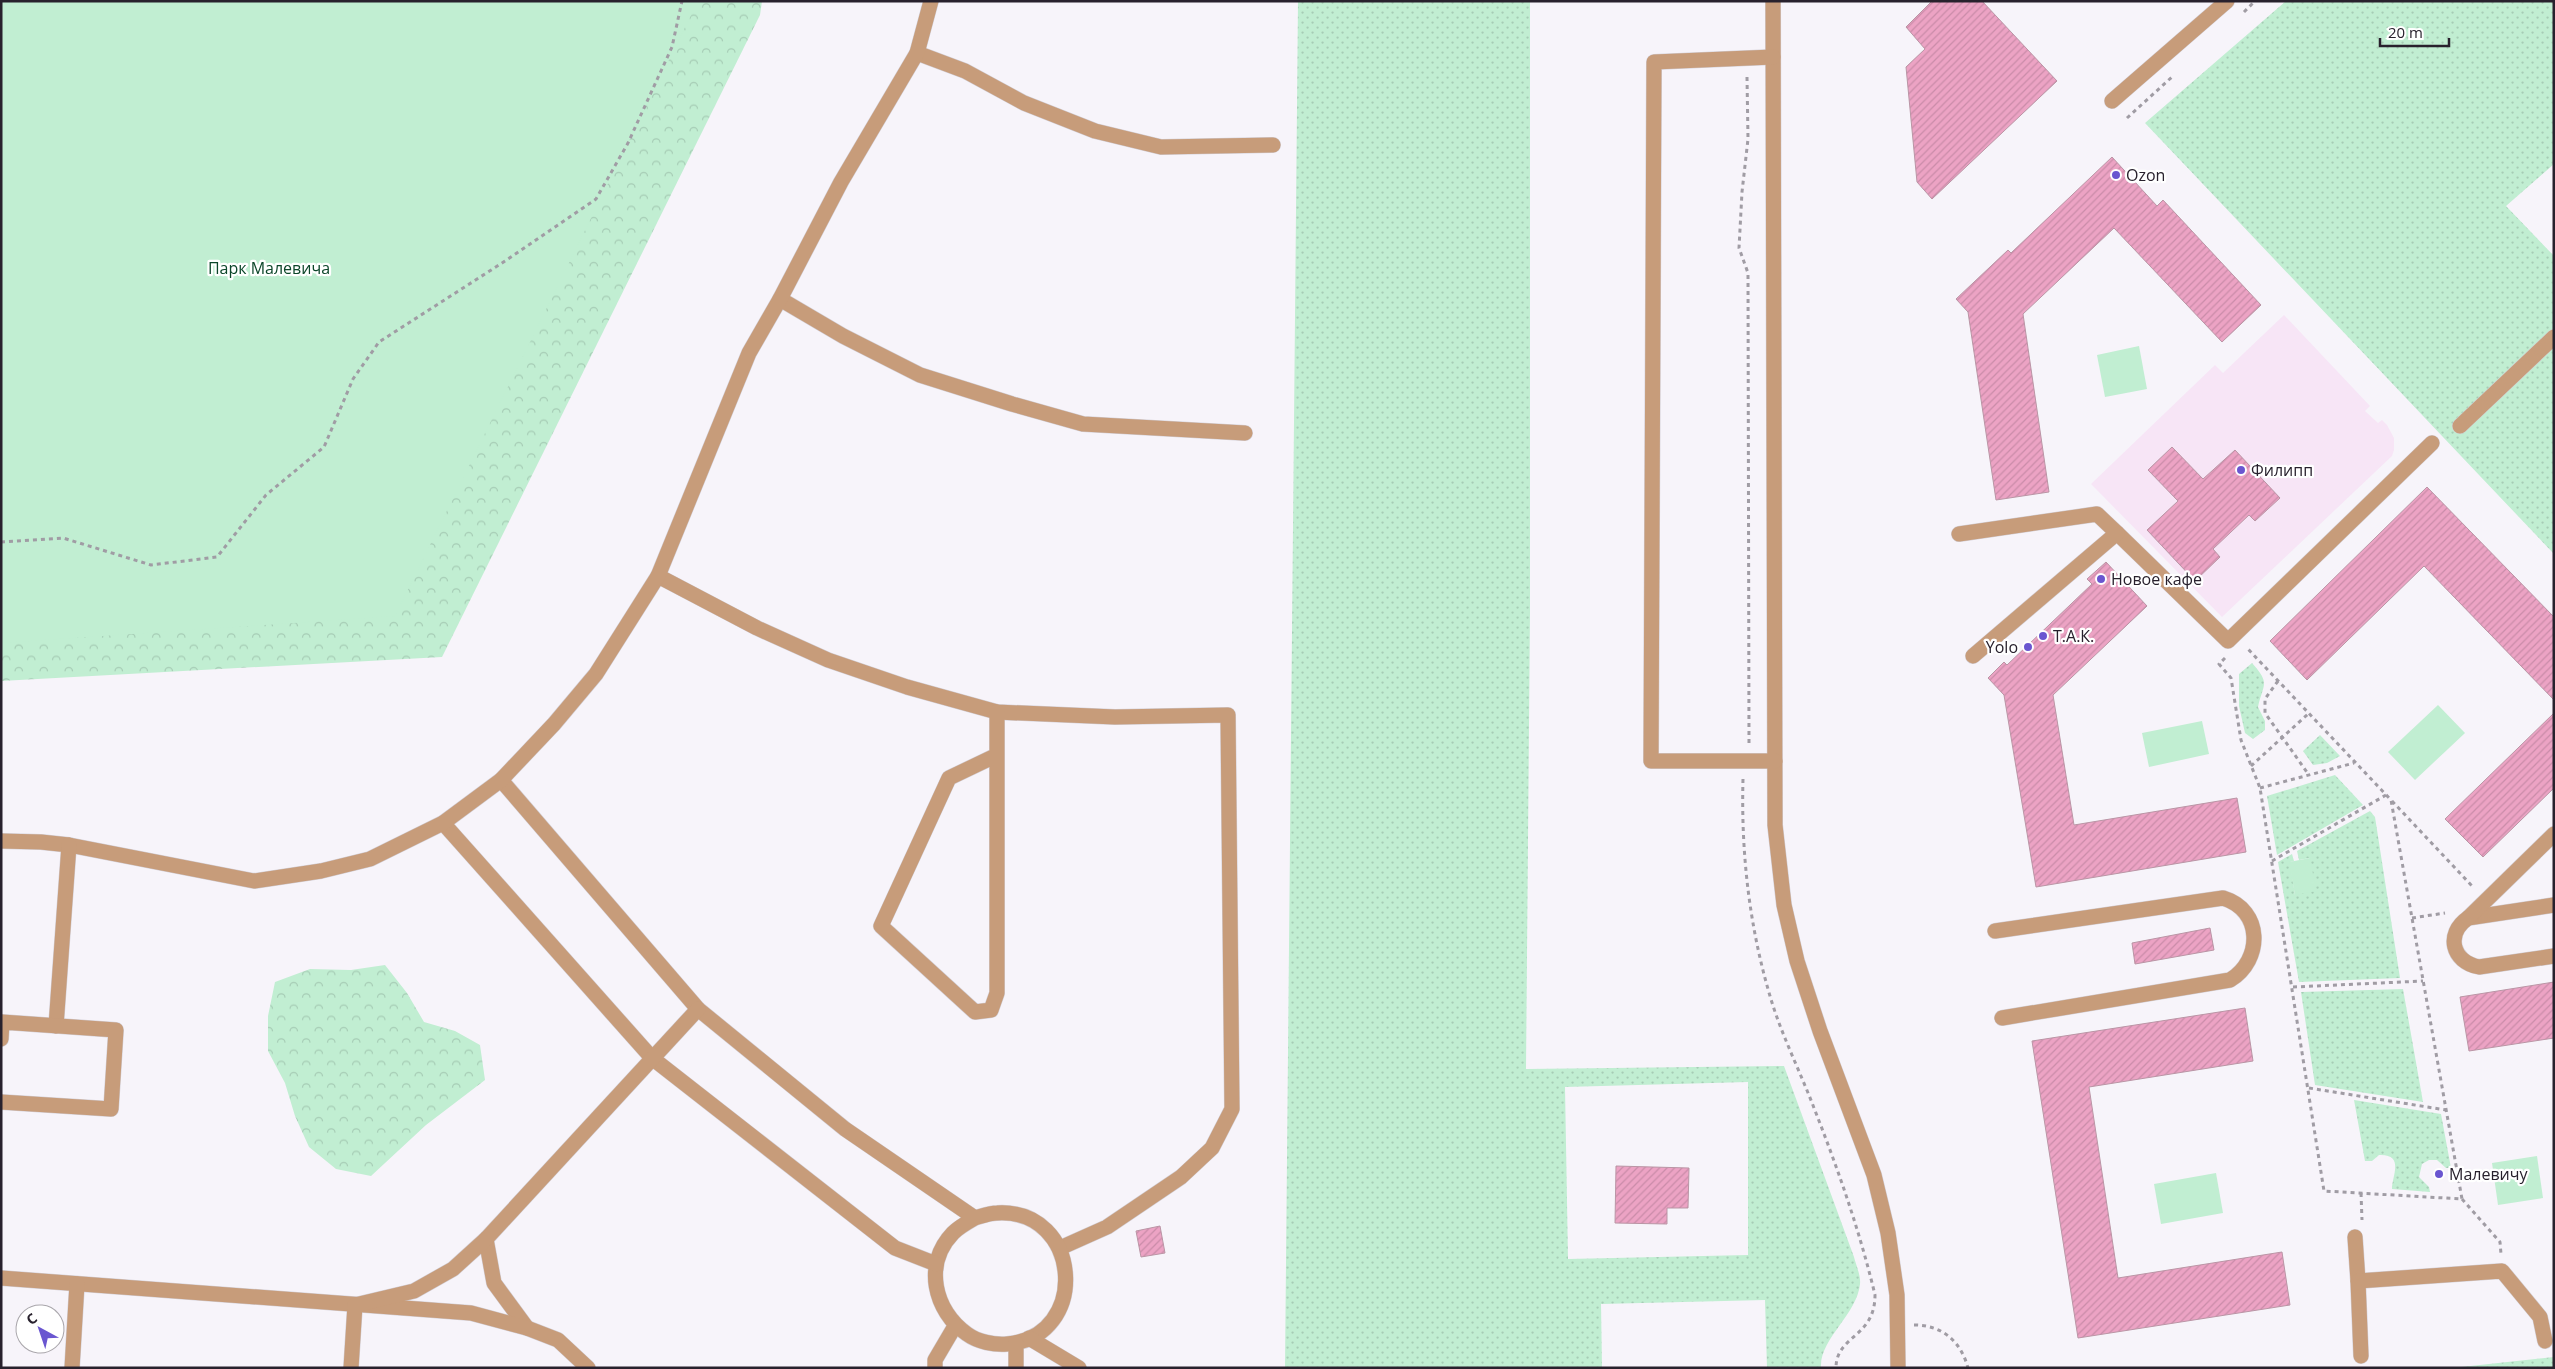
<svg xmlns="http://www.w3.org/2000/svg" width="2555" height="1369" font-family="'Open Sans',sans-serif">
<style>
.education{fill:#f7e5f6}
.grass{fill:url(#grass-dots);fill-rule:evenodd}
.forest{fill:url(#forest-crowns)}
.park{fill:#c1eed2}
.building{fill:url(#building-hatch);stroke:#ba95a5}
.lines{fill:none;stroke-linecap:round;stroke-linejoin:round}
.minor-casing{stroke:#d2ced5;stroke-width:16}
.path{stroke:#a09ca4;stroke-width:3;stroke-dasharray:4 4;stroke-linecap:butt}
.minor{stroke:#c79c7a;stroke-width:15}
.poi-dot{fill:#6a56d0;stroke:#fff;stroke-width:2}
.labels{text-anchor:middle;dominant-baseline:central;stroke-width:4.5;stroke-linejoin:round;paint-order:stroke}
.poi-label{font-size:16px;fill:#28212d;stroke:#fff;text-anchor:start}
.park-label{font-size:16px;fill:#0c462a;stroke:#fff}
</style>
<defs>
<pattern id="grass-dots" width="8" height="8" patternUnits="userSpaceOnUse" patternTransform="scale(1.25)"><rect width="8" height="8" fill="#c1eed2"/><path d="M2 2h.1M6 6h.1" fill="none" stroke="#a6ccb5" stroke-width="1.8" stroke-linecap="round"/></pattern>
<pattern id="forest-crowns" width="20" height="18" patternUnits="userSpaceOnUse" patternTransform="scale(1.25)"><rect width="20" height="18" fill="#c1eed2"/><path d="M2 6a3 3 0 1 1 6 0M12 15a3 3 0 1 1 6 0" fill="none" stroke="#a6ccb5"/></pattern>
<pattern id="building-hatch" width="6" height="6" patternUnits="userSpaceOnUse" patternTransform="scale(1.25)"><rect width="6" height="6" fill="#eca3c4"/><path d="M-1 1l2-2M0 6l6-6M5 7l2-2" fill="none" stroke="#ca8ca9"/></pattern>
</defs>
<rect width="100%" height="100%" fill="#f7f4fa"/>
<polygon class="education" points="2284,315 2370,406 2365,411 2378,423 2382,420 2387,425 2394,438 2394,450 2392,456 2222,617 2091,484 2215,365 2223,373"/>
<g class="grass">
<path d="M1298 1H1530V612L1526 1069 1784 1066 1854 1257C1856 1265 1861 1276 1860 1284 1857 1315 1819 1339 1821 1368H1767L1765 1300 1601 1304 1602 1368H1285ZM1748 1082V1255L1568 1259 1565 1087Z"/>
<polygon points="2286,1 2554,1 2554,164 2506,206 2554,256 2554,554 2145,123"/>
<path d="M2252 663C2271 684 2263 684 2258 707L2265 721V730L2253 739 2245 733 2239 706V674Z"/>
<polygon points="2320,735 2340,756 2327,763 2313,765 2303,751"/>
<polygon points="2335,775 2363,805 2277,855 2267,796"/>
<polygon points="2370,811 2375,817 2400,978 2299,982 2278,862 2292,854 2294,861 2290,862 2295,895 2310,858 2299,860 2297,851"/>
<polygon points="2403,989 2423,1102 2315,1085 2301,992"/>
<path d="M2354 1100 2441 1114 2451 1168H2446L2437 1160H2429L2422 1164 2419 1177 2429 1187 2430 1192 2392 1189C2392 1176 2405 1154 2379 1155L2372 1161H2365Z"/>
<polygon points="2554,1357 2554,1368 2452,1368"/>
</g>
<g class="forest">
<polygon points="1,1 762,1 760,15 442,657 1,681"/>
<polygon points="385,965 407,993 424,1022 455,1031 480,1045 485,1080 426,1125 371,1176 336,1169 309,1147 295,1116 285,1083 268,1051 268,1016 275,982 310,969 351,970"/>
</g>
<g class="park">
<polygon points="1,1 698,1 395,616 1,643"/>
<polygon points="2139,346 2147,389 2105,397 2097,355"/>
<polygon points="2438,705 2465,733 2415,780 2388,752"/>
<polygon points="2202,721 2209,754 2149,767 2142,733"/>
<polygon points="2310,858 2316,891 2295,895 2289,862"/>
<polygon points="2537,1156 2543,1198 2498,1205 2492,1163"/>
<polygon points="2216,1173 2223,1213 2161,1224 2154,1184"/>
</g>
<g class="building">
<polygon points="1932,1 1982,1 2057,81 1932,199 1917,182 1906,67 1925,49 1906,27"/>
<polygon points="2112,157 2157,206 2163,200 2261,305 2222,342 2114,228 2023,314 2049,492 1996,500 1968,312 1956,299 2008,250 2011,253"/>
<polygon points="2172,447 2203,479 2235,450 2280,498 2255,521 2249,515 2213,549 2220,557 2195,581 2147,530 2178,501 2148,470"/>
<polygon points="2427,487 2554,617 2554,700 2424,566 2307,680 2270,641"/>
<polygon points="2106,562 2147,606 2053,695 2074,825 2237,798 2246,852 2036,887 2004,695 1988,678 2004,662 2007,665 2092,584 2087,579"/>
<polygon points="2554,713 2554,788 2483,857 2445,819"/>
<polygon points="2210,928 2214,950 2135,964 2132,943"/>
<polygon points="2554,982 2554,1038 2469,1051 2460,997"/>
<polygon points="2245,1008 2253,1061 2089,1087 2118,1278 2282,1252 2290,1305 2078,1338 2032,1041"/>
<polygon points="1616,1166 1689,1168 1688,1208 1667,1208 1667,1224 1615,1223"/>
<polygon points="1160,1226 1165,1253 1141,1257 1136,1231"/>
</g>
<g class="lines">
<defs>
<g id="minor">
<polyline points="1773,1 1775,825 1784,905 1797,961 1820,1031 1874,1175 1888,1233 1897,1295 1898,1368"/>
<polyline points="917,53 965,71 1024,103 1095,131 1161,147 1273,145"/>
<polyline points="1773,57 1654,62 1651,761 1775,761"/>
<polyline points="2112,101 2227,1"/>
<polyline points="780,299 843,336 920,375 1012,404 1083,424 1245,433"/>
<polyline points="2460,426 2554,337"/>
<polyline points="2117,533 2228,641 2432,443"/>
<polyline points="1959,534 2097,514 2117,533 1973,656"/>
<polyline points="658,576 757,628 828,660 907,687 997,712 1115,717 1228,715 1232,1109 1212,1148 1181,1177 1107,1227 1060,1248"/>
<polyline points="995,756 949,778 881,926 975,1012 991,1010 997,993 997,712"/>
<path d="M501 780 698 1009 845 1129 975 1218C982 1216 990 1213 997 1213 1082 1208 1091 1337 1007 1344 994 1345 978 1342 967 1334 934 1311 923 1264 953 1233 959 1227 968 1222 975 1218"/>
<polyline points="443,823 652,1058 895,1248 936,1264"/>
<polyline points="1,841 41,842 69,845 254,881 321,871 370,859 443,823 501,780 554,724 596,674 658,576 749,353 780,299 841,182 917,53 931,1"/>
<path d="M2554 905 2468 918C2445 934 2452 962 2479 967L2554 956"/>
<polyline points="2468,918 2554,834"/>
<path d="M1995 931 2223 898C2263 910 2263 960 2230 980L2002 1018"/>
<polyline points="56,1026 69,845"/>
<polyline points="1,1039 2,1022 116,1030 111,1109 1,1102"/>
<polyline points="2355,1237 2358,1281"/>
<polyline points="486,1239 494,1283 527,1328"/>
<polyline points="1,1278 471,1313 527,1328 558,1340 588,1368"/>
<polyline points="1029,1338 1079,1368"/>
<polyline points="1016,1343 1016,1368"/>
<polyline points="2361,1356 2358,1281 2502,1271 2540,1317 2545,1341"/>
<polyline points="72,1368 77,1284"/>
<polyline points="351,1368 355,1305 414,1291 453,1269 486,1239 698,1009"/>
<polyline points="935,1368 935,1360 955,1326"/>
</g>
</defs>
<use href="#minor" class="minor-casing"/>
<g class="path">
<polyline points="2244,12 2255,1"/>
<polyline points="1747,77 1748,139 1742,192 1739,248 1748,273 1749,743"/>
<polyline points="2127,118 2173,76"/>
<polyline points="1,542 63,538 151,565 217,557 266,495 324,447 353,379 379,342 502,263 596,199 628,143 672,47 682,1"/>
<polyline points="2225,658 2219,664 2231,678 2241,740 2260,788 2324,1191 2462,1199 2391,800 2247,648"/>
<polyline points="2278,681 2265,699 2265,713 2309,775"/>
<polyline points="2251,766 2308,714"/>
<path d="M1743 779C1741 852 1749 925 1770 996 1781 1034 1800 1071 1814 1108 1838 1169 1860 1232 1875 1295 1875 1338 1836 1335 1836 1368"/>
<polyline points="2260,788 2354,763"/>
<polyline points="2392,801 2473,887"/>
<polyline points="2272,861 2386,795"/>
<polyline points="2412,918 2445,913"/>
<polyline points="2293,987 2423,981"/>
<polyline points="2309,1088 2446,1110"/>
<polyline points="2361,1193 2362,1220"/>
<polyline points="2462,1199 2500,1242 2501,1254"/>
<path d="M1914 1325C1943 1325 1961 1342 1968 1368"/>
</g>
<use href="#minor" class="minor"/>
</g>
<g class="poi-dot">
<circle cx="2116" cy="175" r="5"/>
<circle cx="2241" cy="470" r="5"/>
<circle cx="2101" cy="579" r="5"/>
<circle cx="2043" cy="636" r="5"/>
<circle cx="2028" cy="647" r="5"/>
<circle cx="2439" cy="1174" r="5"/>
</g>
<g class="labels">
<g class="poi-label">
<text x="2126" y="175">Ozon</text>
<text x="2251" y="470">Филипп</text>
<text x="2111" y="579">Новое кафе</text>
<text x="2053" y="636">Т.А.К.</text>
<text x="2018" y="647" text-anchor="end">Yolo</text>
<text x="2449" y="1174">Малевичу</text>
</g>
<g class="park-label">
<text x="269" y="268">Парк Малевича</text>
</g>
</g>
<rect width="2555" height="1369" fill="none" stroke="#28212d" stroke-width="5"/>
<g transform="translate(40 1329) rotate(320)"><circle r="24" fill="#ffffff" stroke="#a9a6ab"/>
<path d="M0-4L9 19L0 12L-9 19Z" fill="#6a56d0"/>
<text y="-8" font-size="14" font-weight="bold" text-anchor="middle" fill="#28212d">С</text>
</g>
<path d="M2380 38v8h69v-8" fill="none" stroke="#28212d" stroke-width="2.5"/>
<text x="2388" y="38" font-size="15" fill="#28212d" stroke="#ffffff" stroke-width="4" paint-order="stroke">20 m</text>
</svg>
